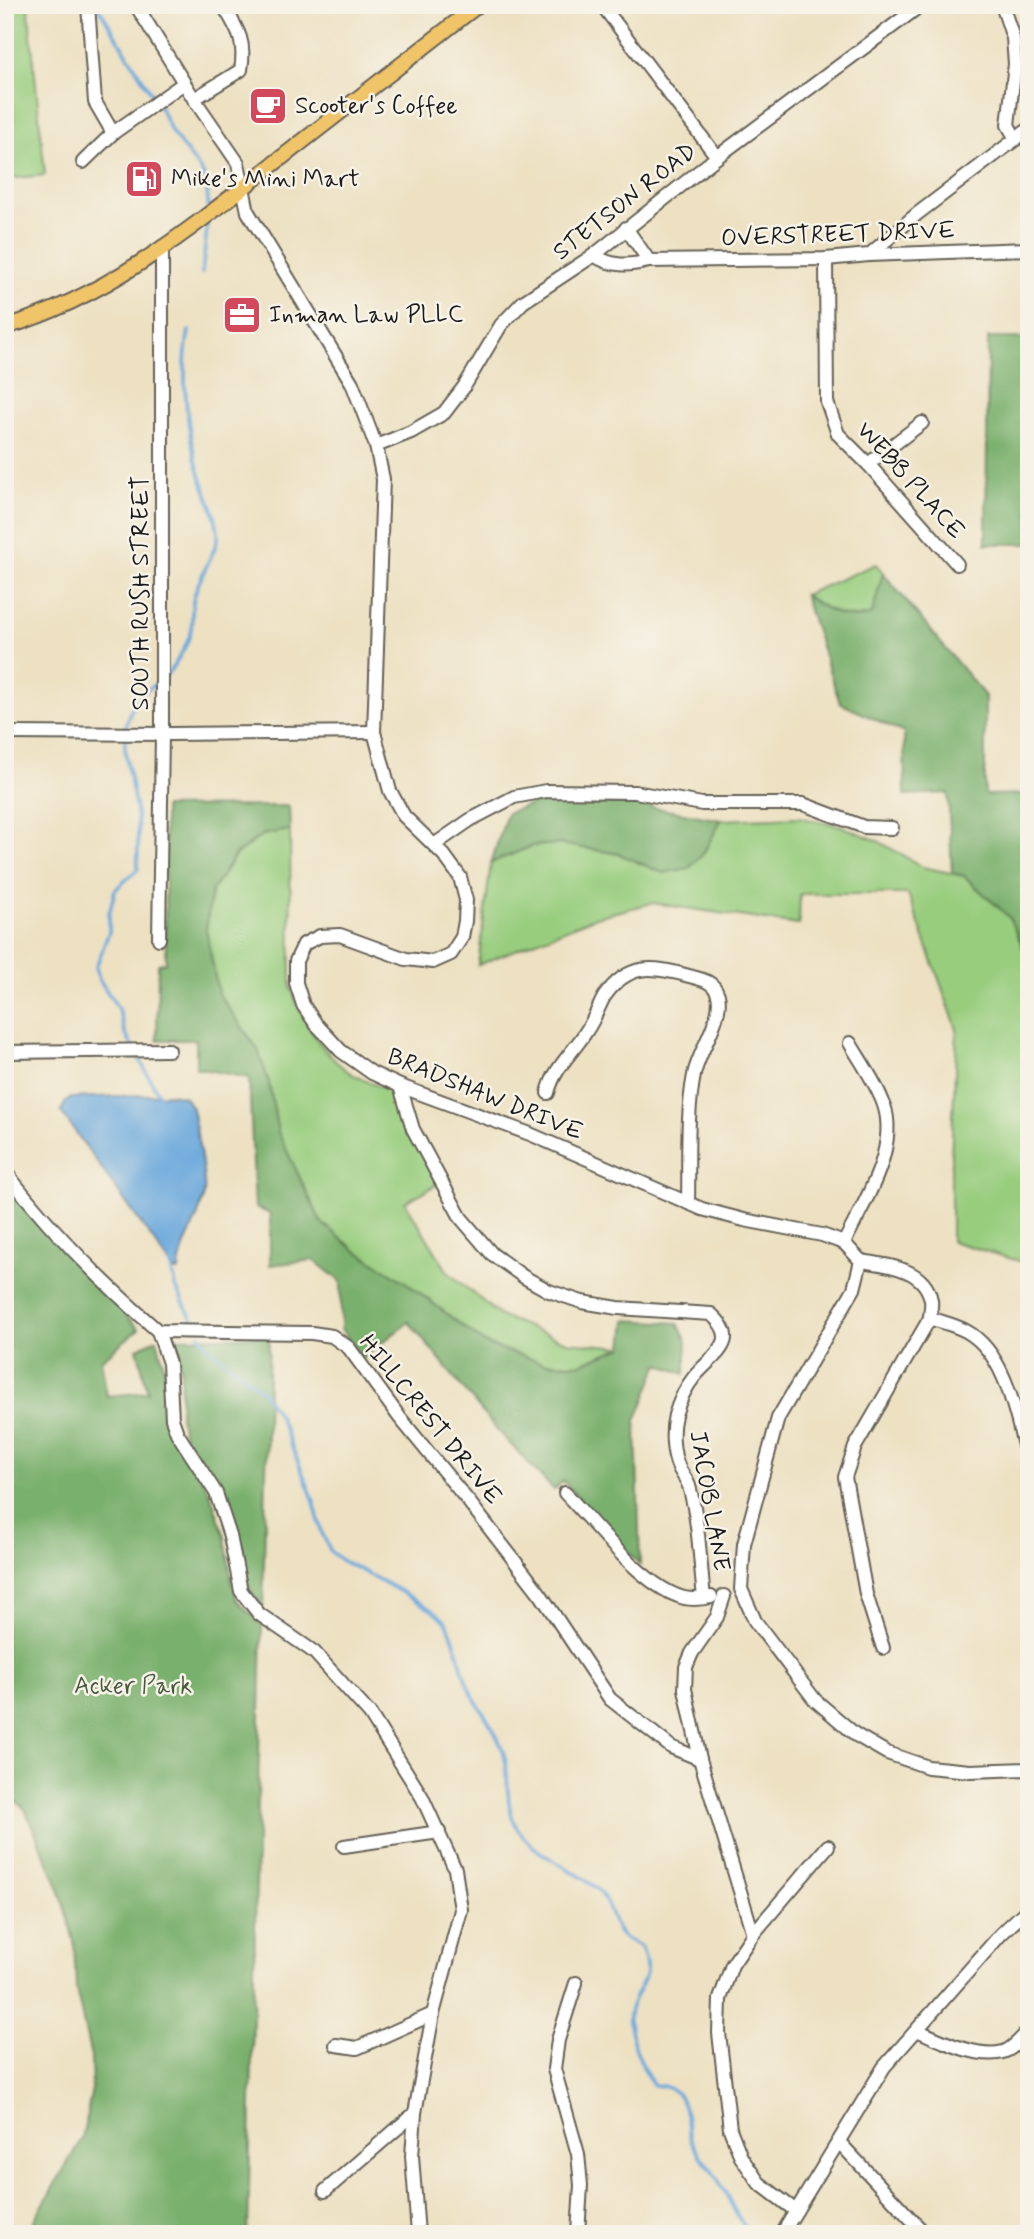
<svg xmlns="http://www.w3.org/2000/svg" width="1034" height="2239" font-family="Mynerve,sans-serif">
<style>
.green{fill:#98cd7e;stroke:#5a744d;stroke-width:2}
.forest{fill:#7ab06d;stroke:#4b6644;stroke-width:2}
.water{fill:#6ba8dc;stroke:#44627c;stroke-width:2}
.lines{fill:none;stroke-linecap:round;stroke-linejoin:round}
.stream{stroke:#6ba8dc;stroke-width:3.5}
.minor-casing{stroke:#656156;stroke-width:16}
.major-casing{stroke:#656156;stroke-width:18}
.minor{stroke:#fff;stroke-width:12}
.major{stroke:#f0c469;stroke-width:14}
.labels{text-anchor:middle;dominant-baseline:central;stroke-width:5;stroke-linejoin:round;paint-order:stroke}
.poi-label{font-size:24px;fill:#1c1c1c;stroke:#f7f3e8;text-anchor:start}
.street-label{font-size:24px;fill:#1c1c1c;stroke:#f7f3e8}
.park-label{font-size:24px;fill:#475a3e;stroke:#f7f3e8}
</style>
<rect width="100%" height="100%" fill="#f7f3e8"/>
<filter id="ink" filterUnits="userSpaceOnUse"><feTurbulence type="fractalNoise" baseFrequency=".0143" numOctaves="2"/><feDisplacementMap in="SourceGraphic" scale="14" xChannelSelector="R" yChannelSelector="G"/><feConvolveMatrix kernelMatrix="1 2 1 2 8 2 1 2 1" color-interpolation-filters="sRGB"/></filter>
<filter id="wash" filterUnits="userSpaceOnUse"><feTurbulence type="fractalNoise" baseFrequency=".00686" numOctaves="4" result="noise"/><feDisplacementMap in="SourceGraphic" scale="28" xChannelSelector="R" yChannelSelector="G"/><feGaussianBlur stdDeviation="1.57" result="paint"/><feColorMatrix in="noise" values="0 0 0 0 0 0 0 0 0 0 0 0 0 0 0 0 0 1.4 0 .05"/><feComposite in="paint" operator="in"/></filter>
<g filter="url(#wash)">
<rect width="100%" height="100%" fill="#ede1c2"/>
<g class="green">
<polygon points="5,5 28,5 45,175 5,179"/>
<path d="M876 564 883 573 872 614C847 624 825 608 804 595Z"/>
<polygon points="798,817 841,826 876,840 923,867 964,876 1009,917 1029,960 1029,1264 951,1241 951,1158 957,1029 908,894 800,894 799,925 652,903 596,917 478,965 491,863 532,846 561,844 619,854 663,873 689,868 703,854 721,820"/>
<path d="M290 830 291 988C302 1020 321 1052 349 1072 362 1081 379 1086 393 1092L438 1184 405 1202 448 1272 500 1316 567 1342 623 1347 580 1364 543 1363 486 1344 408 1284 355 1250 321 1222 277 1132 269 1083 258 1050 218 993 206 929 211 892 236 855 262 835Z"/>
</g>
<g class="forest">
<polygon points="988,338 1029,338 1029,544 986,544"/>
<path d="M883 573 985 696V795L1029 794V960L1009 917 964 876 952 873 948 793 905 795 904 733 840 703 804 595C825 608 847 625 872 614Z"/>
<polygon points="592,801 640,805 721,820 703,854 689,868 663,873 619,854 561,844 532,846 491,863 507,813 534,803"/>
<polygon points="289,806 290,830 262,835 235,855 211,892 206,929 218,993 258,1050 269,1083 278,1132 321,1222 355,1250 408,1284 486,1344 543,1363 580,1364 623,1347 626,1320 678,1323 687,1342 685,1374 659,1364 636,1421 640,1565 563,1481 554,1490 496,1429 409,1322 362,1358 341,1329 341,1282 314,1260 270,1265 270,1214 255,1207 249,1078 196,1068 196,1040 157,1040 158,964 166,962 164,807"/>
<polygon points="5,1185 139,1329 101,1360 107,1396 148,1392 137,1348 157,1339 164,1367 167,1418 210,1493 225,1537 232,1583 237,1600 262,1625 248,2234 26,2234 82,2138 92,2089 91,2057 76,1989 74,1941 59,1888 25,1809 5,1791"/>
<polygon points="269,1336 263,1609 248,1586 239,1533 223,1490 184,1438 180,1419 181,1371 174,1338"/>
</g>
<path class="water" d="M171 1094 185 1097 192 1108C195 1127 207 1178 204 1194 200 1221 180 1243 179 1271H175L61 1112 65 1103 71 1098Z"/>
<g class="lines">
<g class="stream">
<polyline points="97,5 161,109 172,133 202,172 207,184 208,208"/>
<polyline points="202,273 208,219"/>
<path d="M166 676C176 663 189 645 191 629 193 618 191 607 194 597 197 581 217 549 218 537 218 516 206 494 200 475 187 434 180 372 189 331"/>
<path d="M133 1048 124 1030 119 1010 99 979 96 967 109 932V914L115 890 138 869C137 853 139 836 137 819 132 767 102 715 160 681"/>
<polyline points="137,1055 160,1097"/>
<polyline points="170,1261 175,1286 197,1328"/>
<path d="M200 1335 207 1346 261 1390 279 1416 313 1498 322 1533 331 1552 341 1560C361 1571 437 1608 446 1622 459 1644 460 1671 471 1692 483 1714 499 1734 505 1758 510 1783 504 1808 519 1831 540 1861 574 1866 599 1891 611 1903 612 1929 623 1937 628 1941 635 1943 641 1947 656 1982 634 1985 629 2014 626 2029 644 2074 654 2085 664 2086 671 2087 678 2095 689 2109 685 2127 692 2142 698 2155 706 2163 714 2174 729 2193 733 2218 753 2234"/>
</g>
</g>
</g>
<g filter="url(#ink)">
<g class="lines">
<defs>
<g id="minor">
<polyline points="88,5 95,102 113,133"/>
<polyline points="136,5 194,99 238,163 248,212 352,383 376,446 383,479 374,732 390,791 404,816 444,855 460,877 466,900 465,921 462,937 451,954 433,962 406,959 340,935 320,936 304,944 296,961 296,983 303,1005 316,1024 341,1051 372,1073 400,1086 530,1134 702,1209 744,1220 822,1235 844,1243 861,1261 854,1289 778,1418 744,1544 741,1589 755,1621 815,1700 856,1735 887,1753 928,1767 970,1771 1029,1769"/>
<polyline points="602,5 717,157"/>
<polyline points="1002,5 1013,38 1015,64 1008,125 1016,139"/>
<path d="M194 99 241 70C246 41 238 30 223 5"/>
<polyline points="83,162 113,133 184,83"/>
<polyline points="626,228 649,261"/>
<path d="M594 255C611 267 629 266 649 261L826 259 869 255 1029 249"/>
<polyline points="869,255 917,214 1029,129"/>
<polyline points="826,259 827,402 838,434 868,464 957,564"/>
<polyline points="376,446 411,432 444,413 464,387 501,325 523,302 594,255 717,157 921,5"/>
<polyline points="868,464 922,423"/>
<polyline points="5,733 171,734 374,732"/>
<polyline points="434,845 470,820 514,797 546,791 635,792 702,804 803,804 864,827 892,828"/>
<polyline points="159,939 162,734 162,247"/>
<polyline points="5,1052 169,1050"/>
<path d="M400 1086 413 1129 461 1218 492 1254 524 1277 549 1291 582 1302 618 1308 711 1314C743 1342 713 1354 694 1377 686 1387 679 1402 675 1415 671 1431 672 1453 679 1468 682 1474 687 1480 689 1486 699 1520 700 1563 704 1598"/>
<path d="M548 1093C554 1067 574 1052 587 1030 594 1020 598 1008 604 997 628 962 653 966 689 976 701 979 714 981 718 995 724 1017 698 1052 694 1075 686 1116 689 1161 688 1203"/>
<path d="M5 1171C50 1230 102 1282 158 1331L312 1333 332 1336 349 1348 400 1418 469 1502 541 1595 610 1699 671 1747 700 1759"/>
<path d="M844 1243C863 1204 899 1149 884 1105 877 1084 861 1062 850 1043"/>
<path d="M861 1261C887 1265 925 1268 931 1300 932 1305 930 1313 930 1318 941 1322 955 1325 966 1331 1008 1354 1017 1422 1029 1465"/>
<polyline points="158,1331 169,1363 172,1419 177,1433 216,1493 230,1536 241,1591 259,1614 314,1652 370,1714 422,1797 455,1869 461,1910 433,2014 415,2113 412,2156 418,2234"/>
<path d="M565 1493C595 1524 638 1581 678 1596 687 1600 701 1599 711 1597"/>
<polyline points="724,1596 717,1617 692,1653 686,1667 685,1689 700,1759 753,1934"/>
<polyline points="883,1648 866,1594 845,1477 855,1447 930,1318"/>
<polyline points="344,1846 439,1832"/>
<polyline points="576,1983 558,2040 554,2069 578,2154 581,2185 578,2234"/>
<path d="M917 2030C939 2040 978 2059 1003 2052 1013 2049 1022 2038 1029 2030"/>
<polyline points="336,2045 357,2048 433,2014"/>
<polyline points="839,2142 925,2234"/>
<polyline points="325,2191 415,2113"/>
<polyline points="796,2211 759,2183 741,2157 730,2129 719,2033 720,1999 732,1965 753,1934 828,1846"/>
<polyline points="782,2234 884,2067 1001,1934 1029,1908"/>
</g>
<path id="major" d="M5 327C108 297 193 227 276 162 343 110 411 57 478 5"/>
</defs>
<use href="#minor" class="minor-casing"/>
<use href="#major" class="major-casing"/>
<use href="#minor" class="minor"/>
<use href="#major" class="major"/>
</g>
</g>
<defs>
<symbol id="cafe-square" viewBox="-11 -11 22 22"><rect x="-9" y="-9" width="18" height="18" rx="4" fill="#d1495b" stroke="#f7f3e8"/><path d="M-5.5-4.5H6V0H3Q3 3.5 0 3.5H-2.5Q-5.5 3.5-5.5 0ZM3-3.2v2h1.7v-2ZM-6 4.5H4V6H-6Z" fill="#fff"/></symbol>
<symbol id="fuel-square" viewBox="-11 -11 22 22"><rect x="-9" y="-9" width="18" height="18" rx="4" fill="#d1495b" stroke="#f7f3e8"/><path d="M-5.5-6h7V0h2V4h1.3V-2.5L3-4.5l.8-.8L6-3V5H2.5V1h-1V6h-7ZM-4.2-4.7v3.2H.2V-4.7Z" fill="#fff"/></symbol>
<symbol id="office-square" viewBox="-11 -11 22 22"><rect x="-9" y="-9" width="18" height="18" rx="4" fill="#d1495b" stroke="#f7f3e8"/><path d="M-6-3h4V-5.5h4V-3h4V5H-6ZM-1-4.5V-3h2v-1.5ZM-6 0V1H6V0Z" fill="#fff"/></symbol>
</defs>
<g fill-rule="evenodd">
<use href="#cafe-square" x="246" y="84" width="44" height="44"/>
<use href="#fuel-square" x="122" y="157" width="44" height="44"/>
<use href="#office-square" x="220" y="293" width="44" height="44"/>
</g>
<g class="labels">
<g class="poi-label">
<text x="295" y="106">Scooter's Coffee</text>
<text x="171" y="179">Mike's Mini Mart</text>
<text x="269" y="315">Inman Law PLLC</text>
</g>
<g class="street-label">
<text transform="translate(625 202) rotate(-38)">STETSON ROAD</text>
<text transform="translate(838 235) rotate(-2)">OVERSTREET DRIVE</text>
<text transform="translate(910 481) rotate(48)">WEBB PLACE</text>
<text transform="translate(141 593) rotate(-90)">SOUTH RUSH STREET</text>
<text transform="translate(485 1095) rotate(22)">BRADSHAW DRIVE</text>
<text transform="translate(430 1420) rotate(51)">HILLCREST DRIVE</text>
<text transform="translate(709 1501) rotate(80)">JACOB LANE</text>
</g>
<g class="park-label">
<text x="133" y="1686">Acker Park</text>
</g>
</g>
<rect width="1034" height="2239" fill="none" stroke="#f7f3e8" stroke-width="28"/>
</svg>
